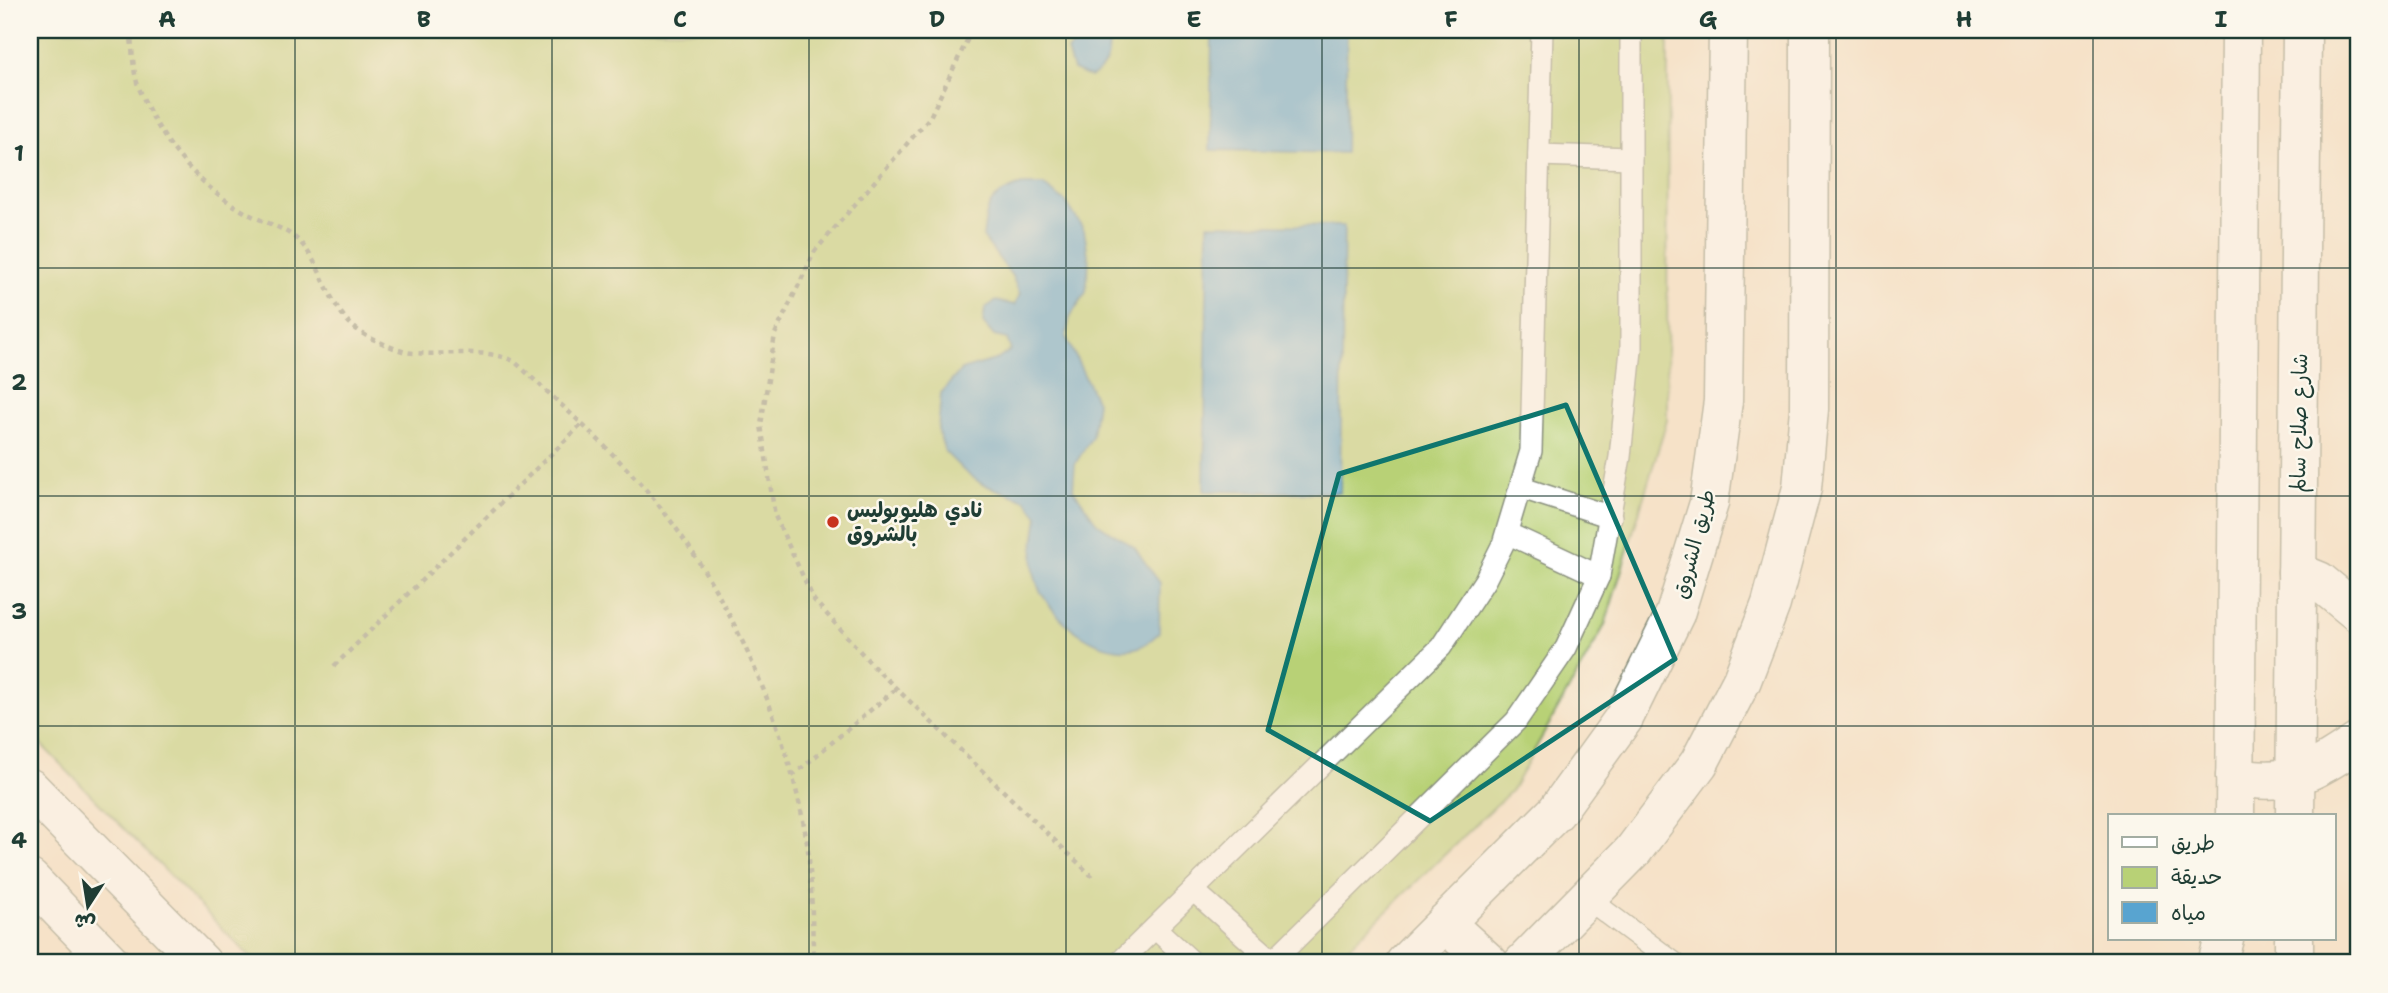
<svg xmlns="http://www.w3.org/2000/svg" width="2388" height="993" font-family="'Shantell Sans','Playpen Sans Arabic',sans-serif">
<style>
.green{fill:#b8d176;stroke:#6c8755;stroke-width:2}
.water{fill:#58a4d0;stroke:#3c7082;stroke-width:2}
.lines{fill:none;stroke-linecap:round;stroke-linejoin:round}
.service-casing{stroke:#8a907e;stroke-width:24}
.minor-casing{stroke:#8a907e;stroke-width:41}
.tertiary-casing{stroke:#8a907e;stroke-width:41}
.path{stroke:#8a907e;stroke-width:4.5;stroke-dasharray:5 5;stroke-linecap:butt}
.service{stroke:#fff;stroke-width:21}
.minor{stroke:#fff;stroke-width:38}
.tertiary{stroke:#fff;stroke-width:38}
.marked{fill:none;stroke:#0f766e;stroke-width:5;stroke-linejoin:round}
.grid{fill:none;stroke:#1f3d34;stroke-width:2;stroke-opacity:0.55}
.poi-dot{fill:#c8321e;stroke:#fbf7ec;stroke-width:2.5}
.labels{text-anchor:middle;dominant-baseline:central;stroke-width:5;stroke-linejoin:round;paint-order:stroke}
.street-label{font-size:21px;fill:#1f3d34;stroke:#fbf7ec}
.poi-label{font-size:21px;font-weight:bold;fill:#1f3d34;stroke:#fbf7ec;text-anchor:start}
.neatline{fill:none;stroke:#1f3d34;stroke-width:2.5}
.grid-label{font-size:23px;text-anchor:middle;font-weight:bold;fill:#1f3d34}
</style>
<rect width="100%" height="100%" fill="#fbf7ec"/>
<filter id="ink" filterUnits="userSpaceOnUse"><feTurbulence type="fractalNoise" baseFrequency=".0143" numOctaves="2"/><feDisplacementMap in="SourceGraphic" scale="14" xChannelSelector="R" yChannelSelector="G"/><feConvolveMatrix kernelMatrix="1 2 1 2 8 2 1 2 1" color-interpolation-filters="sRGB"/></filter>
<filter id="wash" filterUnits="userSpaceOnUse"><feTurbulence type="fractalNoise" baseFrequency=".00686" numOctaves="4" result="noise"/><feDisplacementMap in="SourceGraphic" scale="28" xChannelSelector="R" yChannelSelector="G"/><feGaussianBlur stdDeviation="1.57" result="paint"/><feColorMatrix in="noise" values="0 0 0 0 0 0 0 0 0 0 0 0 0 0 0 0 0 1.4 0 .05"/><feComposite in="paint" operator="in"/></filter>
<g filter="url(#wash)">
<rect width="100%" height="100%" fill="#f5e2c8"/>
<polygon class="green" points="30,30 1668,30 1667,420 1605,625 1512,790 1332,963 256,963 30,733"/>
<g class="water">
<path d="M1089 30H1109C1109 52 1111 66 1090 77L1073 70 1067 51Z"/>
<polygon points="1212,30 1347,30 1345,153 1210,150"/>
<path d="M1022 185H1043L1066 202 1084 230 1089 261 1086 292 1070 317 1066 337 1097 402 1092 437 1075 464 1073 489 1097 523 1134 547 1160 583 1159 633C1153 638 1144 647 1136 648 1097 656 1053 620 1038 586 1029 565 1035 538 1038 516L1026 500 982 484 964 471 945 452 938 430 941 393 961 370 998 359 1011 350 1007 339 994 336 983 323 985 308 996 301 1015 305 1020 294 1012 276 983 237C987 204 989 195 1022 185Z"/>
<polygon points="1208,224 1344,226 1340,493 1204,491"/>
</g>
</g>
<g filter="url(#ink)">
<g class="lines">
<defs>
<g id="service">
<polyline points="1539,155 1631,158"/>
<polyline points="1522,488 1611,517"/>
<polyline points="1507,533 1599,576"/>
<polyline points="1194,891 1273,961"/>
<polyline points="1587,898 1674,963"/>
<polyline points="1155,928 1193,963"/>
<polyline points="1119,963 1441,647 1485,580 1503,544 1531,451 1542,30"/>
<polyline points="1271,963 1516,721 1566,648 1599,576 1620,457 1631,350 1631,30"/>
</g>
<g id="minor">
<polyline points="2297,572 2319,581 2358,613"/>
<path d="M2235 776C2290 788 2314 771 2358 742"/>
<polyline points="30,788 202,963"/>
<polyline points="2235,816 2241,30"/>
<polyline points="2295,816 2302,30"/>
<polyline points="30,879 111,963"/>
<polyline points="2217,963 2224,939"/>
<polyline points="2294,963 2294,939"/>
</g>
<g id="tertiary">
<polyline points="1445,923 1489,963"/>
<polyline points="1405,963 1556,812 1624,718 1675,614 1709,503 1723,401 1728,30"/>
<polyline points="1523,963 1633,851 1699,763 1742,680 1771,604 1802,488 1809,409 1810,30"/>
</g>
</defs>
<use href="#service" class="service-casing"/>
<use href="#minor" class="minor-casing"/>
<use href="#tertiary" class="tertiary-casing"/>
<g class="path">
<path d="M130 30C133 48 132 71 139 88 160 140 194 182 243 211 261 222 283 226 299 241 328 270 327 320 375 340 387 345 402 353 415 353 450 356 481 347 514 361 557 401 601 440 640 483 721 574 783 711 805 831 813 873 811 920 814 963"/>
<polyline points="972,30 930,117 815,251 775,334 761,425 775,516 814,600 875,668 1095,879"/>
<polyline points="334,666 582,424"/>
<polyline points="792,776 897,688"/>
</g>
<use href="#service" class="service"/>
<use href="#minor" class="minor"/>
<use href="#tertiary" class="tertiary"/>
</g>
</g>
<path d="M0 0H2388V993H0ZM1566 405 1675 659 1430 821 1268 730 1339 474Z" fill="#f5e2c8" fill-opacity=".55" fill-rule="evenodd"/>
<path class="marked" d="M1566 405 1675 659 1430 821 1268 730 1339 474Z"/>
<path class="grid" d="M295 30V963M552 30V963M809 30V963M1066 30V963M1322 30V963M1579 30V963M1836 30V963M2093 30V963M30 268H2358M30 496H2358M30 726H2358"/>
<circle class="poi-dot" cx="833" cy="522" r="7"/>
<g class="labels">
<g class="street-label">
<text transform="translate(2299 423) rotate(-89)">شارع صلاح سالم</text>
<text transform="translate(1694 544) rotate(-75)">طريق الشروق</text>
</g>
<g class="poi-label">
<text x="847" y="510">نادي هليوبوليس<tspan x="847" dy="24">بالشروق</tspan></text>
</g>
</g>
<rect width="2388" height="993" fill="none" stroke="#fbf7ec" stroke-width="77"/>
<rect x="2108" y="814" width="228" height="126" fill="#fbf7ec" stroke="#a3ada2" stroke-width="2"/>
<rect x="2122" y="837" width="35" height="10" fill="#ffffff" stroke="#a3ada2" stroke-width="2"/>
<text x="2171" y="850" font-size="21" fill="#1f3d34">طريق</text>
<rect x="2122" y="867" width="35" height="21" fill="#b8d176" stroke="#a3ada2" stroke-width="2"/>
<text x="2171" y="884" font-size="21" fill="#1f3d34">حديقة</text>
<rect x="2122" y="902" width="35" height="21" fill="#58a4d0" stroke="#a3ada2" stroke-width="2"/>
<text x="2171" y="920" font-size="21" fill="#1f3d34">مياه</text>
<g transform="translate(88 906) rotate(192)" stroke="#fbf7ec" stroke-width="5" paint-order="stroke">
<path d="M0-5L12 26L0 18L-12 26Z" fill="#1f3d34"/>
<text y="-10" font-size="19" font-weight="bold" text-anchor="middle" fill="#1f3d34">ش</text>
</g>
<rect x="38" y="38" width="2312" height="916" class="neatline"/>
<g class="grid-label">
<text x="167" y="27">A</text>
<text x="424" y="27">B</text>
<text x="680" y="27">C</text>
<text x="937" y="27">D</text>
<text x="1194" y="27">E</text>
<text x="1451" y="27">F</text>
<text x="1708" y="27">G</text>
<text x="1964" y="27">H</text>
<text x="2221" y="27">I</text>
<text x="19" y="161">1</text>
<text x="19" y="390">2</text>
<text x="19" y="619">3</text>
<text x="19" y="848">4</text>
</g>
</svg>
